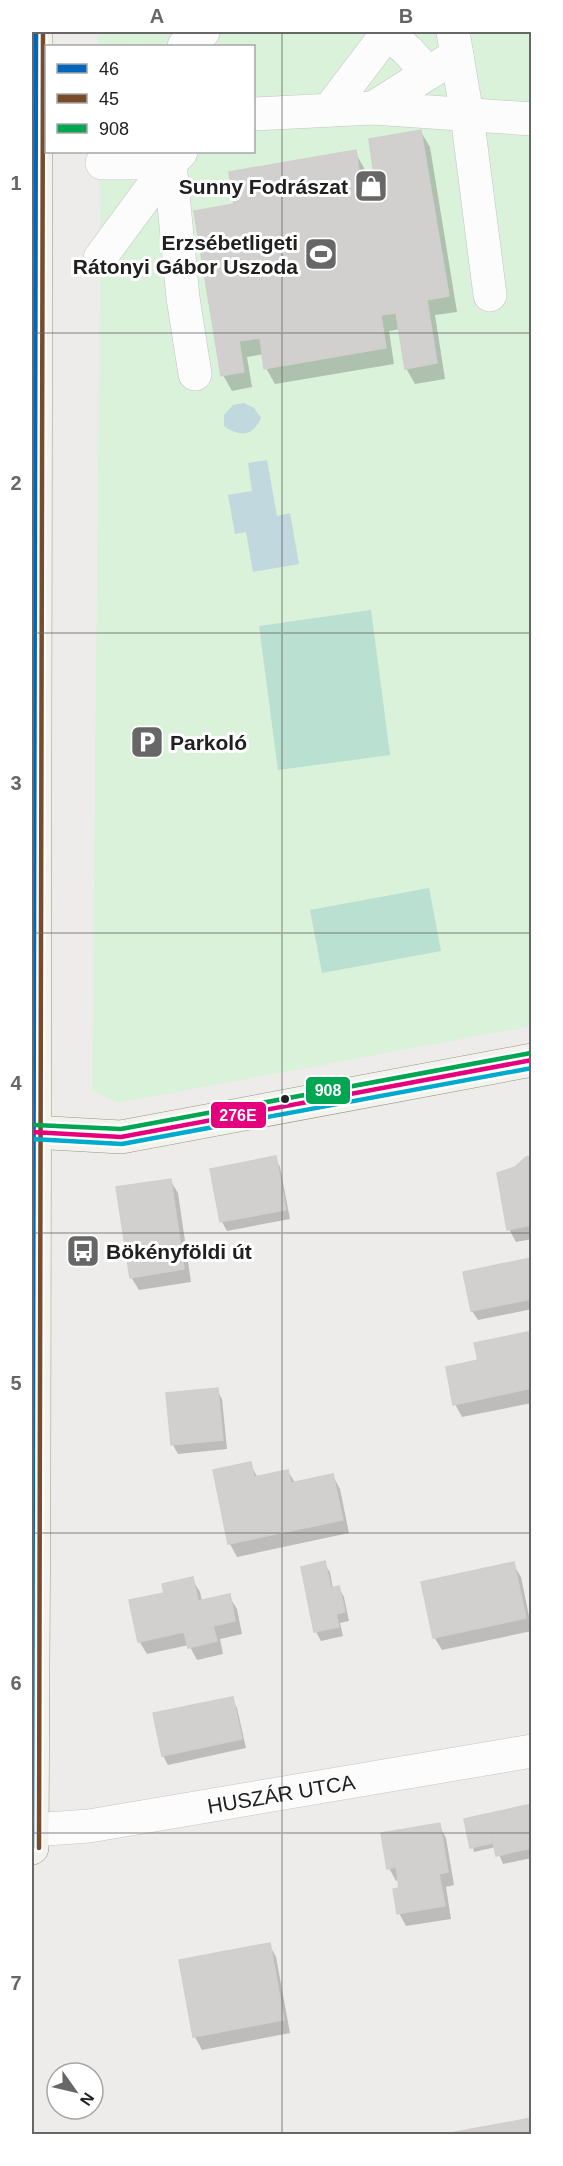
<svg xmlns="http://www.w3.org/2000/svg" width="563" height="2166" font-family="Helvetica,sans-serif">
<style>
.park{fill:#daf1da}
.pitch{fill:#b9e0d0}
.water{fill:#c0d8de}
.shadow{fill:#0003}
.building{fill:#d2d0cf;stroke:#d1cecb;stroke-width:1.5}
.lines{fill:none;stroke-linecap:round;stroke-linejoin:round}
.street-casing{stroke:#c5c4c4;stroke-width:34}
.secondary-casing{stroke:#959683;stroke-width:34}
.street{stroke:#fcfcfc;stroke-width:33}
.secondary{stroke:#f3f3ed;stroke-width:33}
.bus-1-casing{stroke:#fff;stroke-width:9}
.bus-2-casing{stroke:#fff;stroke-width:9}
.bus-3-casing{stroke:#fff;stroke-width:9}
.bus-4-casing{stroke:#fff;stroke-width:9}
.bus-5-casing{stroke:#fff;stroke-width:9}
.bus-1{stroke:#0065bd;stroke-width:4.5}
.bus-2{stroke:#7a4b2a;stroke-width:4.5}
.bus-3{stroke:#00a651;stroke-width:4.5}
.bus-4{stroke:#e5007d;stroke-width:4.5}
.bus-5{stroke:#00a9ce;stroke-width:4.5}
.grid{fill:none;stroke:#686767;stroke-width:1.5;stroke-opacity:0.55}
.bus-dot{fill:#202020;stroke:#fff;stroke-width:2}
.labels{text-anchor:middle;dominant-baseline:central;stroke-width:6;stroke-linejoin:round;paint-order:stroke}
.poi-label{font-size:21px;font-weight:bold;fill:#202020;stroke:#fff;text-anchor:end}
.street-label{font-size:21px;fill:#202020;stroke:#fff}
.line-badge{stroke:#fff;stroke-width:2}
.badge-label{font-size:16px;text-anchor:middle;font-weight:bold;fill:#fff}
.neatline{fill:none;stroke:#686767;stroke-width:2}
.grid-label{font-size:20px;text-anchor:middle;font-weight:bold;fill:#686767}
</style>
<rect width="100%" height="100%" fill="#eeecea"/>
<polygon class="park" points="97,32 531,32 531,1026 117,1103 92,1090 100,258 99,152 254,152 254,46 98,46"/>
<g class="pitch">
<polygon points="371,610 390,755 278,770 259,626"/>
<polygon points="429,888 441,951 322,973 310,910"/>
</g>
<g class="water">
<path d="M244 403 254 408 261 418C252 437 240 437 224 426V415L233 405Z"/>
<polygon points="267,460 277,516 290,513 299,564 253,572 246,532 235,534 228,495 252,491 248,463"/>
</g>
<g class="shadow">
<polygon points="421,132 430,147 457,312 435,315 445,379 415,384 406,368 400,329 389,331 394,364 275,384 266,368 264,354 247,357 252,387 232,391 223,375 236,205 355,152 364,168 367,184 377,182"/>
<polygon points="532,1157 532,1239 516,1242 509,1229 515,1168"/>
<polygon points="275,1158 280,1167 290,1219 227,1231 222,1222 212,1170"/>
<polygon points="170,1180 178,1193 191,1282 139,1290 131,1277"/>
<polygon points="531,1259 532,1309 478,1320 472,1311"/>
<polygon points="527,1333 532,1341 532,1403 462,1417 455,1404 480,1361"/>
<polygon points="217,1390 222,1399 227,1449 178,1454 173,1445"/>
<polygon points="250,1464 258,1478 288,1471 295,1483 333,1476 340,1489 349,1533 237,1557 230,1544 215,1471"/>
<polygon points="324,1563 330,1572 333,1589 339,1588 344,1597 349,1621 340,1623 343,1636 321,1641 316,1632 303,1568"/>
<polygon points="513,1564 521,1577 532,1631 442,1650 434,1637"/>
<polygon points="192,1579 200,1592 202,1601 229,1596 237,1609 242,1634 220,1639 223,1654 197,1660 189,1645 147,1654 139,1641 165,1594"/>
<polygon points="232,1699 237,1708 246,1748 168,1765 163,1756"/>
<polygon points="532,1805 532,1858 503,1864 496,1847 474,1852 466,1820"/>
<polygon points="439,1825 446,1838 454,1885 446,1887 451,1919 406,1926 399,1913 401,1889 400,1880 396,1881 389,1868"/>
<polygon points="269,1944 276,1957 290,2033 202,2050 195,2037 180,1961"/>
<polygon points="532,2119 532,2134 453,2134"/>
</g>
<g class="building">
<polygon points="421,130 449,296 427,300 437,363 405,369 396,313 381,315 386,348 264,369 260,338 239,341 244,372 221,376 194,211 234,204 229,172 356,150 361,183 375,181 369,139"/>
<polygon points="276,1156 286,1210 220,1222 210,1169"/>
<polygon points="532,1156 532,1225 507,1230 497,1173 515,1167 526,1157"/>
<polygon points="171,1179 184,1269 130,1278 116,1187"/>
<polygon points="531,1258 532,1299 471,1311 463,1272"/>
<polygon points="528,1332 532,1349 532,1388 453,1405 446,1367 478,1360 474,1343"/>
<polygon points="218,1388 223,1440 171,1445 166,1393"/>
<polygon points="251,1462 254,1477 288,1470 291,1483 333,1474 343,1520 228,1544 213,1470"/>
<polygon points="325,1561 331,1588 339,1586 345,1612 336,1614 339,1627 314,1632 301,1567"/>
<polygon points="514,1562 526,1618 433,1638 421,1582"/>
<polygon points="193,1577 198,1601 230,1594 235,1621 213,1626 217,1641 188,1648 184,1632 138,1642 129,1600 164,1593 162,1584"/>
<polygon points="233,1697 242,1739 162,1756 153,1713"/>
<polygon points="532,1804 532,1848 496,1856 487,1814"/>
<polygon points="487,1814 493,1843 470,1848 464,1819"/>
<polygon points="440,1823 448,1872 439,1874 445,1906 397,1914 393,1889 399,1888 396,1867 387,1869 381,1833"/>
<polygon points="270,1943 284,2020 193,2037 179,1960"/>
<polygon points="532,2118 532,2134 452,2134 451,2133"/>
</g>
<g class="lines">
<defs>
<g id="street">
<polyline points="386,32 407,50 428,73"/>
<polyline points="453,32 467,115 490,295"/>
<polyline points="184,46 203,32"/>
<polyline points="457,55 373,108 532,119"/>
<polyline points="329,110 388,32"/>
<polyline points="254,114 373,108"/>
<polyline points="142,152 141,163 170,163"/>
<polyline points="181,152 170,163 183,298 195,374"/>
<polyline points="102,163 141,163"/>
<polyline points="100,258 170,163"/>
<path id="s1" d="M32 1830 89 1826 532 1751"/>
</g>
<g id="secondary">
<polyline points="32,1132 121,1137 532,1060"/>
<polyline points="32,1848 34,1480 36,32"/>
</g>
</defs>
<use href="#street" class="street-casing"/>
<use href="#secondary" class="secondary-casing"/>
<use href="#street" class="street"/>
<use href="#secondary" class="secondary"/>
<defs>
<polyline id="bus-1" points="32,1848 36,32"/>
<polyline id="bus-2" points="39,1848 43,32"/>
<polyline id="bus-3" points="35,1125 121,1129 531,1053"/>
<polyline id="bus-4" points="32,1132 121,1137 532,1060"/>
<polyline id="bus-5" points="32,1139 122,1144 532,1068"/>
</defs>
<use href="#bus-1" class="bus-1-casing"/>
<use href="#bus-2" class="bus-2-casing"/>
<use href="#bus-3" class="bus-3-casing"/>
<use href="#bus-4" class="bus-4-casing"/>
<use href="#bus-5" class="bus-5-casing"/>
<use href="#bus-1" class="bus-1"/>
<use href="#bus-2" class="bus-2"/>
<use href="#bus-3" class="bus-3"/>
<use href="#bus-4" class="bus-4"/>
<use href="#bus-5" class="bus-5"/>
</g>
<path class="grid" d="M282 32V2134M32 333H532M32 633H532M32 933H532M32 1233H532M32 1533H532M32 1833H532"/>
<defs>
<symbol id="shop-square" viewBox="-11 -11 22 22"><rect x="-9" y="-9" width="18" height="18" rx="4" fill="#686767" stroke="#fff"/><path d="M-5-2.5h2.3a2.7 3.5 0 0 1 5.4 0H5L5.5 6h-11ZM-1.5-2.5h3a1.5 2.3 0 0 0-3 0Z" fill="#fff"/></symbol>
<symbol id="stadium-square" viewBox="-11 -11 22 22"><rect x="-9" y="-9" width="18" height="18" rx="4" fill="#686767" stroke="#fff"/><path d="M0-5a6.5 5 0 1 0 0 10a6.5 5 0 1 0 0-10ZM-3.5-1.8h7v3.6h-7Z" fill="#fff"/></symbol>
<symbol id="parking-square" viewBox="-11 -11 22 22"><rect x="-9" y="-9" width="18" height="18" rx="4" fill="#686767" stroke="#fff"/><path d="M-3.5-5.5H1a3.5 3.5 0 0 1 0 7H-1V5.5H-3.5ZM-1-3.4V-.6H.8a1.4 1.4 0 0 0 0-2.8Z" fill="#fff"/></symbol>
<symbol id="bus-square" viewBox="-11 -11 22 22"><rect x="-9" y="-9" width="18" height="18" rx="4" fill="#686767" stroke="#fff"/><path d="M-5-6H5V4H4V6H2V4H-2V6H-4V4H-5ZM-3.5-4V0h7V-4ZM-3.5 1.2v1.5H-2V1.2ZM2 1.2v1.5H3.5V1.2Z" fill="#fff"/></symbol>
</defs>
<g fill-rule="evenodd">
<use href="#shop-square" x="352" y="167" width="38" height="38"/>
<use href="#stadium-square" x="302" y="235" width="38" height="38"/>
<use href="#parking-square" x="128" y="723" width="38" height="38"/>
<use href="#bus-square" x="64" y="1232" width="38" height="38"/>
</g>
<circle class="bus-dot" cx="285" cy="1099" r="5"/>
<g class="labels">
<g class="poi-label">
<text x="348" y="186">Sunny Fodrászat</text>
<text x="298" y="242">Erzsébetligeti<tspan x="298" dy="24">Rátonyi Gábor Uszoda</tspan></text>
<text x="170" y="742" text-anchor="start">Parkoló</text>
<text x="106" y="1251" text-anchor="start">Bökényföldi út</text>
</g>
<g class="street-label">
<text stroke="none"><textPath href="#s1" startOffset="252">HUSZÁR UTCA</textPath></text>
</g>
</g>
<g class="line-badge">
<rect x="305" y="1076" width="46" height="29" rx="6" fill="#00a651"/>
<rect x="210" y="1101" width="57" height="28" rx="6" fill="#e5007d"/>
</g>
<g class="badge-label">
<text x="328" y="1096">908</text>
<text x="238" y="1121">276E</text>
</g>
<rect width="563" height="2166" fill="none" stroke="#ffffff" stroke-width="66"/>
<rect x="45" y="45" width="210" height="108" fill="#ffffff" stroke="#a6a6a6" stroke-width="1.5"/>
<rect x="57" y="64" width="30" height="9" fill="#0065bd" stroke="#a6a6a6" stroke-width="1.5"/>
<text x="99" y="75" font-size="18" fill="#202020">46</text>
<rect x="57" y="94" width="30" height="9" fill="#7a4b2a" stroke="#a6a6a6" stroke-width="1.5"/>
<text x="99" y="105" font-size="18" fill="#202020">45</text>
<rect x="57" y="124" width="30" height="9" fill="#00a651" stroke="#a6a6a6" stroke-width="1.5"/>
<text x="99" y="135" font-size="18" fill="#202020">908</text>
<g transform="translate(75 2091) rotate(124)"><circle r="28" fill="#ffffff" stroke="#a6a6a6" stroke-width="1.5"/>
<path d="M0-4.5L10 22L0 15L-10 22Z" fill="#686767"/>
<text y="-9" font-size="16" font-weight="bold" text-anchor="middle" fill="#202020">N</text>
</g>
<rect x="33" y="33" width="497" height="2100" class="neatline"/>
<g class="grid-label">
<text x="157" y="23">A</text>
<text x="406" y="23">B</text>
<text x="16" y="190">1</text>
<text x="16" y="490">2</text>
<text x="16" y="790">3</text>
<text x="16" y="1090">4</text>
<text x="16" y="1390">5</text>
<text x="16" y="1690">6</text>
<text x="16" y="1990">7</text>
</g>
</svg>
